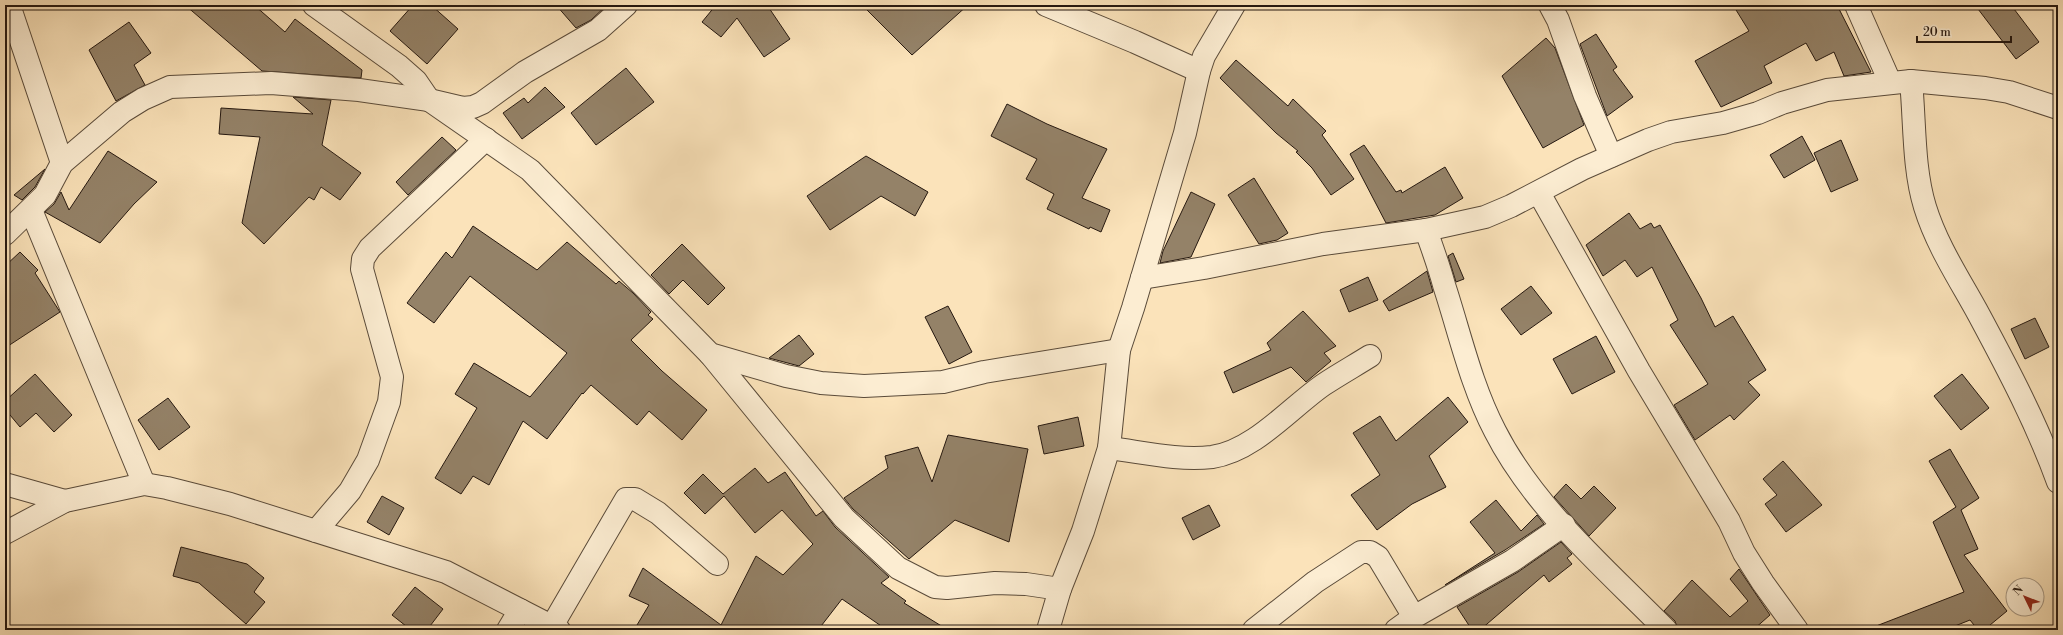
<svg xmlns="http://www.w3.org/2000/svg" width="2063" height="635" font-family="'Libre Bodoni',serif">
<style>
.building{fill:#948268;stroke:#251810}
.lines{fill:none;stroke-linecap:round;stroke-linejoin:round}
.minor-casing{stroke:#5a4b3a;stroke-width:24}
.minor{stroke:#fcedd2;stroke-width:22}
</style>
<rect width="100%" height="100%" fill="#fbe3ba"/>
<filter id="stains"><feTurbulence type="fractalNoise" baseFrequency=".005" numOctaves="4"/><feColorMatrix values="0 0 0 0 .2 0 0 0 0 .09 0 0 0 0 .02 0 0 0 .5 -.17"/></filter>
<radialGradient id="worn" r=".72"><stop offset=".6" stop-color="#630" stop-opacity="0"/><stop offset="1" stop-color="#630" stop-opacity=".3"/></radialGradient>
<g class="building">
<polygon points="185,5 254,5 285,32 295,19 362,70 361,78 262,71"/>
<polygon points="413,5 431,5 458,29 427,64 390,31"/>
<polygon points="556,5 607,5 591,20 576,28"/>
<polygon points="716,5 767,5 790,39 764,57 737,18 721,37 702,22"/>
<polygon points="862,5 968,5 912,55"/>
<polygon points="1733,5 1837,5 1871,72 1844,76 1834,52 1816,61 1806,43 1764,66 1772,83 1721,107 1695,61 1749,31"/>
<polygon points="1975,5 2011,5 2039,42 2016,59"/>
<polygon points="129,22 151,53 134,65 145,85 116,101 89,50"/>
<polygon points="1596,34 1617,67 1613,70 1633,97 1607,116 1580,44"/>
<polygon points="1546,38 1555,48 1584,125 1543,148 1502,76"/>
<polygon points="1236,60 1288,106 1293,99 1326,131 1322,135 1354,179 1331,195 1312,168 1296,152 1298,151 1276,133 1220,78"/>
<polygon points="626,68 654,102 596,145 571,113"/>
<polygon points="545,87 565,107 522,139 503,113 524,98 528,103"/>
<polygon points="293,97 331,100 322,145 361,173 340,200 321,187 314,200 309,197 264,244 242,223 260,137 219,134 221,108 313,114"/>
<polygon points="1007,104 1047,124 1107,149 1082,198 1110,210 1101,232 1090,227 1089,229 1047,209 1054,194 1026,179 1037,159 991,136"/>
<polygon points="1802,136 1815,160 1784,178 1770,155"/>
<polygon points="442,137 456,150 408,195 396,182"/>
<polygon points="1841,140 1858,180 1831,192 1814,153"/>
<polygon points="1364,145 1396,192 1401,190 1402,193 1445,167 1463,198 1435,215 1386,223 1350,154"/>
<polygon points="108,151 157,182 134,204 100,243 45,212 54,204 61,192 69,210"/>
<polygon points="866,156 928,192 915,216 881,196 830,230 807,196"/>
<polygon points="45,169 35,187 22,200 14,195"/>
<polygon points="1254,178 1288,233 1277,240 1259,244 1228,195"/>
<polygon points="1191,192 1215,204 1191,257 1160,263 1163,251"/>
<polygon points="1629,213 1640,229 1651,223 1654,228 1660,225 1701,298 1715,327 1733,316 1766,370 1748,382 1760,395 1734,420 1730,415 1695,440 1674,405 1708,384 1670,325 1678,320 1652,267 1637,277 1625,260 1603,276 1586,245"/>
<polygon points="473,226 537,270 567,242 616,284 619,281 633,293 651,312 648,315 653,319 631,340 662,371 707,410 682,440 649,411 637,425 591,385 583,394 582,393 547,439 523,421 489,485 473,476 461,494 435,478 477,408 455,394 474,363 530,397 567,353 470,276 434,323 407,303 446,252 452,258"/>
<polygon points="682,244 725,288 708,305 683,280 669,294 651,275"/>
<polygon points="20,252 38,270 35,273 60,312 5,348 5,266"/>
<polygon points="1453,253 1464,279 1456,282 1448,256"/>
<polygon points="1427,271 1433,292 1389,311 1383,301"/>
<polygon points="1368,277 1378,300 1349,312 1340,290"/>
<polygon points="1531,286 1552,313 1521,335 1501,309"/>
<polygon points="948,306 972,352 949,364 925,317"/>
<polygon points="1303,311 1336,346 1324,353 1331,361 1306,382 1291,367 1233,393 1224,372 1271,350 1267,343"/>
<polygon points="2035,318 2049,347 2025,359 2011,329"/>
<polygon points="799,335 814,354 799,366 769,358"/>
<polygon points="1596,336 1615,372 1572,394 1553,359"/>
<polygon points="35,374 72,415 54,432 36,413 20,427 5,409 5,401"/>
<polygon points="1962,374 1989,408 1961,430 1934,396"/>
<polygon points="1448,397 1468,422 1429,456 1446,487 1412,504 1377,530 1351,495 1380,475 1353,433 1380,416 1396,441"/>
<polygon points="168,398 190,427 159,450 138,420"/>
<polygon points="1078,417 1084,446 1044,454 1038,426"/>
<polygon points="948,435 1028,449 1009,542 955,520 909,559 853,509 844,498 888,468 885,456 918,447 932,482"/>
<polygon points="1950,449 1979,498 1961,510 1978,549 1964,555 2007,611 1984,630 1978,630 1970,620 1945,630 1871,630 1871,628 1964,592 1933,522 1956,507 1929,461"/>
<polygon points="1783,461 1822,505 1786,532 1765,504 1777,495 1763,479"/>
<polygon points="755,468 768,483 785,472 816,516 823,511 835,527 889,577 881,583 906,601 904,603 948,630 887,630 842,599 818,630 634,630 649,605 629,596 643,568 721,625 756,556 783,575 813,544 782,510 755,533 724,496 705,514 684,493 703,474 723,494"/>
<polygon points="1566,484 1581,499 1594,486 1616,508 1589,536 1554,497"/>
<polygon points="382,496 404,508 389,535 367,522"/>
<polygon points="1496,500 1521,531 1537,515 1544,524 1505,550 1445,585 1495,553 1470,522"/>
<polygon points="1209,505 1220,526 1193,540 1182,518"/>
<polygon points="1561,542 1572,554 1567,558 1572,564 1549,582 1544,575 1480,630 1472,630 1457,607 1518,572"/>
<polygon points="181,547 247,564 264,578 254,592 265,602 246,624 199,583 173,576"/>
<polygon points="1739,569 1770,615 1753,630 1678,630 1675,621 1664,611 1692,580 1730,617 1748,601 1730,579"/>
<polygon points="415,587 443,609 427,630 411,630 392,615"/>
</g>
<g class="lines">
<defs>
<g id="minor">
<polyline points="9,5 62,163"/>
<polyline points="314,5 399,66 416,81 429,100 530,170 710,354 786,376 821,383 864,386 943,382 984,372 1119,350"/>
<polyline points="1046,5 1135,42 1199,71"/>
<polyline points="1550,5 1558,20 1585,96 1611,156"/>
<polyline points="1856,5 1890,82"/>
<path d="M1911 81C1915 122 1913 168 1925 207 1937 246 1960 280 1979 315 2008 369 2037 424 2058 482"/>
<polyline points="1539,193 1639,371 1729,521 1744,553 1763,583 1797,630"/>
<polyline points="31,210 144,484"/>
<path d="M1426 230C1432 248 1439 266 1444 285 1460 334 1471 385 1495 431 1534 508 1606 569 1666 630"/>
<polyline points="5,234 45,195 62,163 122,112 143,99 170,87 271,83 359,90 429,100 463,108 473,107 482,103 525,72 598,30 626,5"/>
<polyline points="1142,278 1204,268 1323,244 1426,230 1485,217 1511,206 1582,169 1648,140 1671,132 1723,123 1758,113 1782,103 1827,90 1911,81 1985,88 2009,92 2058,108"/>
<polyline points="710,354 844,518 898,568 935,587 947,588 995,583 1026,584 1060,589"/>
<path d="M1109 448C1142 452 1178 461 1212 457 1254 451 1290 408 1323 385 1338 375 1354 366 1370 356"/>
<polyline points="5,484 65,501"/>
<polyline points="316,531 350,491 368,460 389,402 392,377 362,269 363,259 370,248 486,139"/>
<polyline points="5,533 65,501 144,484 167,488 230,504 446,572 559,630"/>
<polyline points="552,626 626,499 635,499 658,513 717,564"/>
<polyline points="508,630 520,610"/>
<polyline points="1048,630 1060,589 1083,531 1109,448 1119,350 1133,308 1185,133 1199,71 1204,56 1234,5"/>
<polyline points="1254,630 1315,582 1361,552 1370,552 1378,557 1414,617"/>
<polyline points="1396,630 1414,617 1512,561 1564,525"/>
</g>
</defs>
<use href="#minor" class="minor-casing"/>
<use href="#minor" class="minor"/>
</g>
<rect width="2063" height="635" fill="none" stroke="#fbe3ba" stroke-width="20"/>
<rect x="6" y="6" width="2051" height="623" fill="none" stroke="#251810" stroke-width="2"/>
<rect x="10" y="10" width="2043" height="615" fill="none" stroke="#251810"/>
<g transform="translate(2025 597) rotate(313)"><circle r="19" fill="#fcedd2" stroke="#a69884"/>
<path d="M0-3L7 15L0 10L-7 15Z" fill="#8f2418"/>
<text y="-6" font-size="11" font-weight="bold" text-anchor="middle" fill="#251810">N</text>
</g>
<path d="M1917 36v6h94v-6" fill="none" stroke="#251810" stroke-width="2"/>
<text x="1923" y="36" font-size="12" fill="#251810" stroke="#fcedd2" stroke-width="3" paint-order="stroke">20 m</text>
<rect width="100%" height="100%" filter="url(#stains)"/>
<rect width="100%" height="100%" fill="url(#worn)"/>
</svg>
